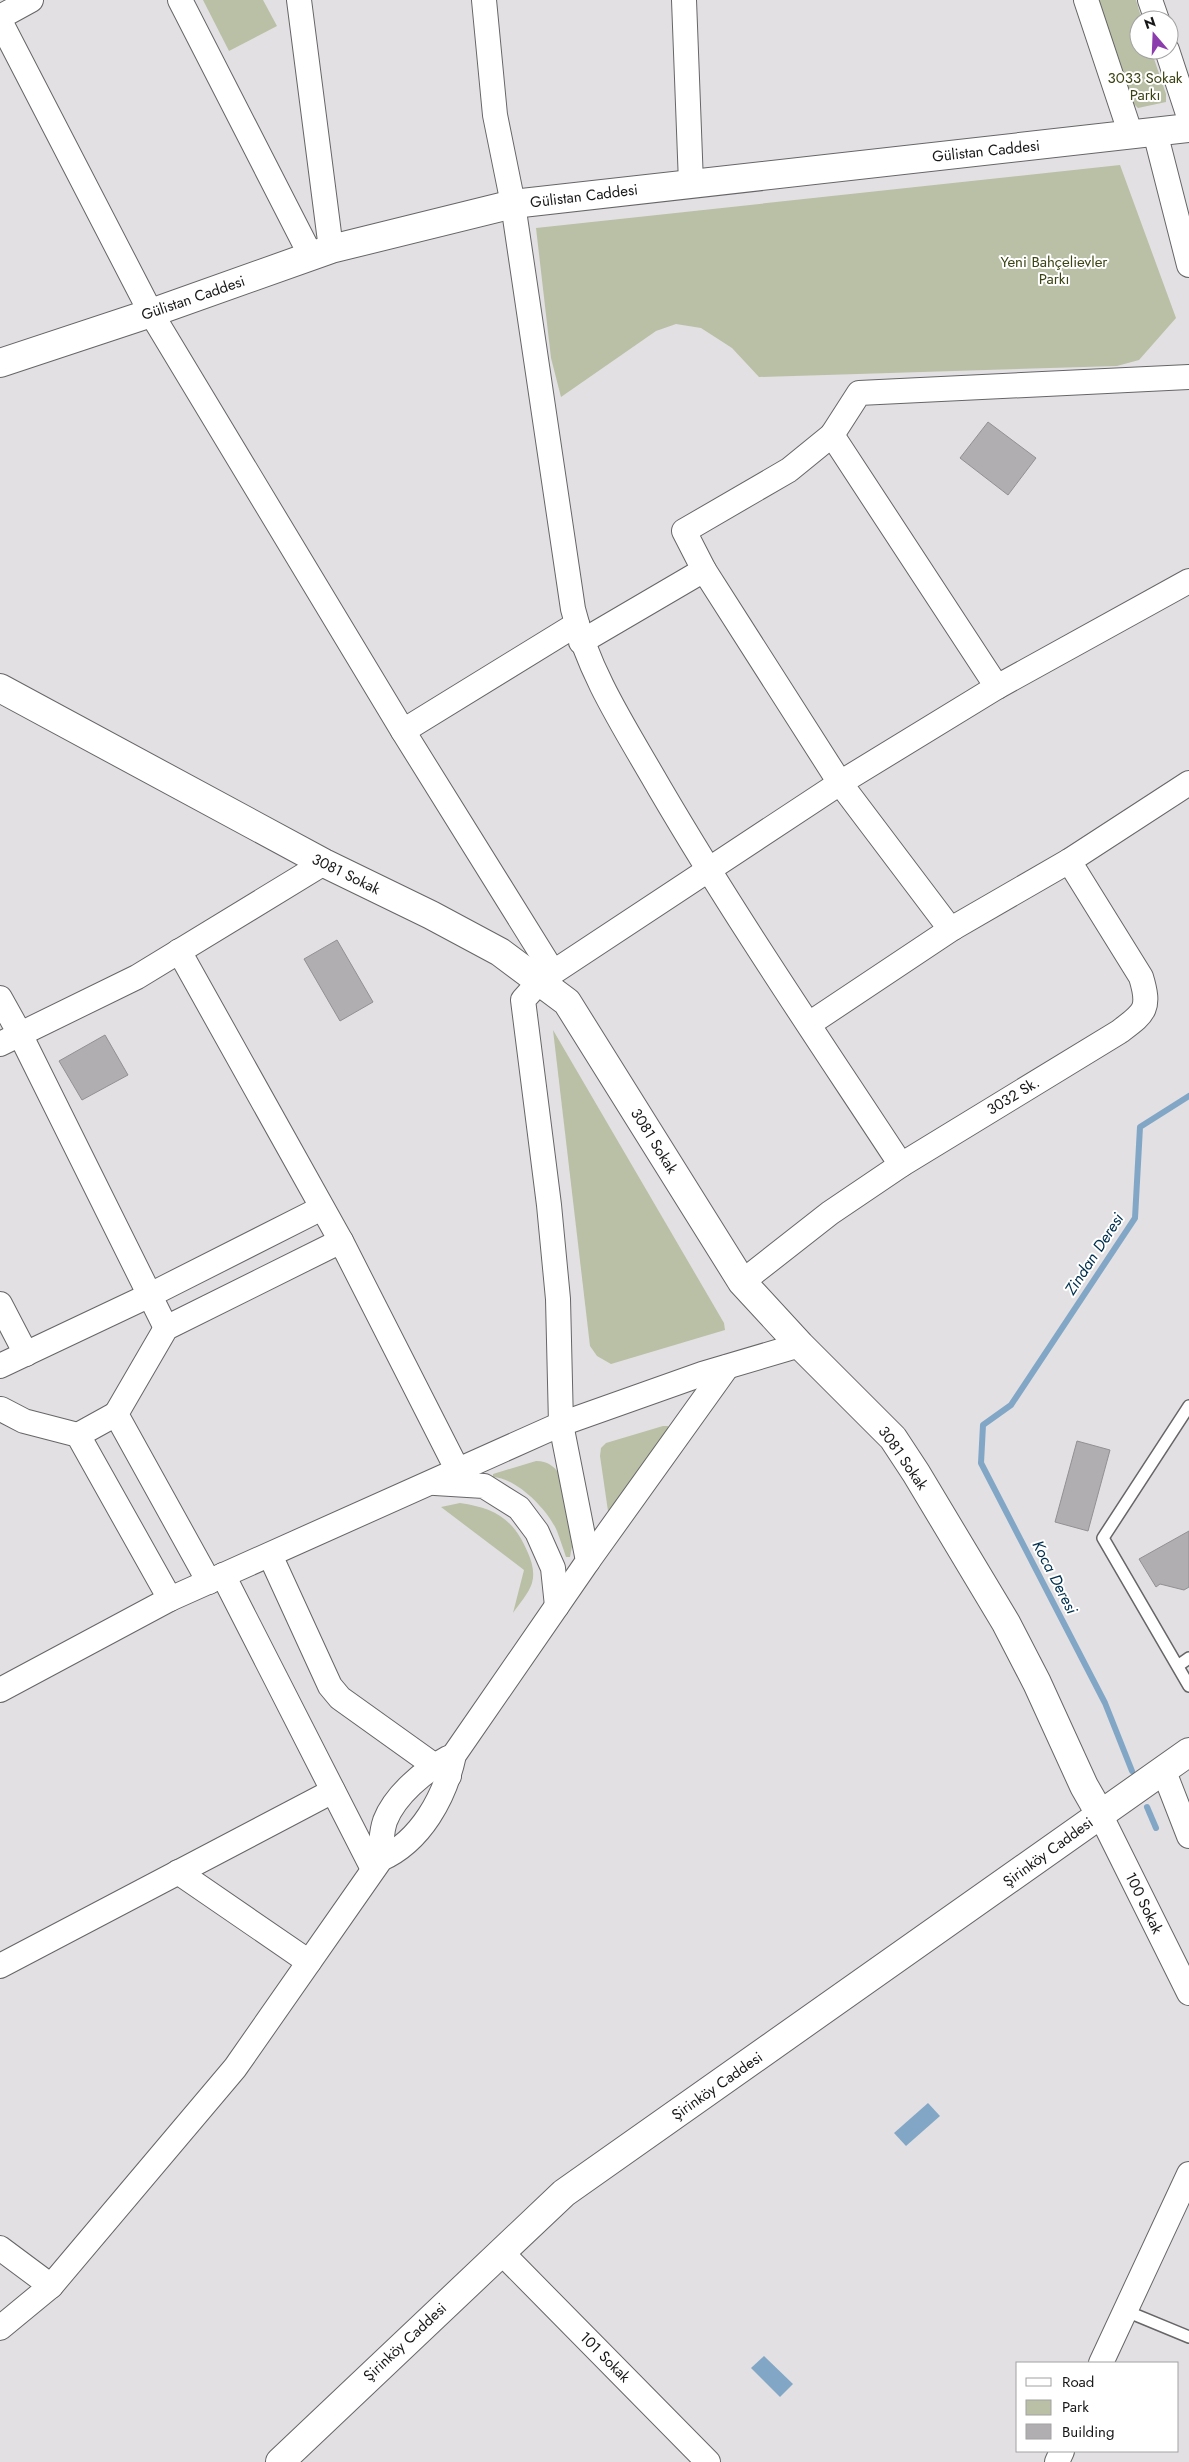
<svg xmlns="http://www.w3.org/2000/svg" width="1189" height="2462" font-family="Jost,sans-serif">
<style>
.green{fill:#b9c0a5}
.water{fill:#82a7c6}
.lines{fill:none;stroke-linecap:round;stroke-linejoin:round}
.stream{stroke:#82a7c6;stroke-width:6}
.building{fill:#b1aeb1;stroke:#929092}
.service-casing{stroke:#676567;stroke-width:14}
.minor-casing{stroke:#676567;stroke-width:26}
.tertiary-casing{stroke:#676567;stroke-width:30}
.secondary-casing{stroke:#676567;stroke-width:30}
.service{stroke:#fff;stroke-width:11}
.minor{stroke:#fff;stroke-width:24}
.tertiary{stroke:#fff;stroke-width:28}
.secondary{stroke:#fff;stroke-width:28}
.labels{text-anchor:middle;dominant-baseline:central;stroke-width:4;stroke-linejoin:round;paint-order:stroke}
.park-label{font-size:15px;fill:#3b4412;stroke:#fff}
.street-label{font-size:15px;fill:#171718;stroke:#fff}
.water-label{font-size:16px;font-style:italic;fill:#00304f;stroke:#fff}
</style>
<rect width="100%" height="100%" fill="#e2e0e3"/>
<g class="green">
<polygon points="203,0 263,0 277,26 229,51"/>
<polygon points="1099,0 1136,0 1142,20 1139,20 1139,50 1151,50 1166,94 1166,102 1138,108 1131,101"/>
<polygon points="1120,165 1176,318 1139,360 1117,366 759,377 732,348 701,328 676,324 656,331 561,397 551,358 536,228"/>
<polygon points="553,1030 724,1323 725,1330 611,1364 597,1356 590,1346"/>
<polygon points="663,1426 668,1426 669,1429 612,1509 608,1511 600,1456 601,1448 606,1443"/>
<path d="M536 1461C549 1461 557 1468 562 1479L572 1546 570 1557H566C563 1548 560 1539 557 1531 548 1510 517 1478 493 1477V1474Z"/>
<path d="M460 1503C495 1508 514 1519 528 1553 532 1562 535 1573 532 1583 529 1593 519 1604 513 1613L524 1570 441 1507Z"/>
</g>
<g class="water">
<polygon points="928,2103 940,2116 906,2146 894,2133"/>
<polygon points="764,2356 793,2384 780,2397 751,2368"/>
</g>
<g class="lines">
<g class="stream">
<polyline points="1132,1771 1105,1703 981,1463 983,1425 1011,1405 1135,1218 1140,1127 1189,1096"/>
<polyline points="1147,1807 1156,1828"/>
</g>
</g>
<g class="building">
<polygon points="988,422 1036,458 1008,495 960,458"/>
<polygon points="337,940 373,1002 340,1021 304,959"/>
<polygon points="105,1035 128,1075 82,1100 59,1061"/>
<polygon points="1077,1441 1110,1450 1088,1531 1055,1522"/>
<polygon points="1189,1531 1189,1587 1184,1590 1160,1584 1156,1587 1139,1559"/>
</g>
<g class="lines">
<defs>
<g id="service">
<polyline points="1189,1406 1103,1538 1189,1686"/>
<polyline points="1179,1665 1189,1658"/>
<polyline points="1126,2311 1189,2337"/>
</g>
<g id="minor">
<polyline points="180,0 311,256"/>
<polyline points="299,0 331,249"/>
<path d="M484 0 495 115 513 204 573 609C589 675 627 731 660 789 735 917 819 1040 901 1165"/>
<polyline points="684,0 691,183"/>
<polyline points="1086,0 1131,135"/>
<polyline points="1150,0 1157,20"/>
<polyline points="0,17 31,0"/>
<polyline points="0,21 151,313 403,731 553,972"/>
<polyline points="1167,50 1189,117"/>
<polyline points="1155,132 1189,265"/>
<polyline points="832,435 997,687"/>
<polyline points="704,570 840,783 948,926 953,928"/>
<polyline points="581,642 704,570 684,531 789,470 832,435 859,393 1189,377"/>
<polyline points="403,731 577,624"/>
<polyline points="179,951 341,1241"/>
<polyline points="0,998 20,1034 166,1328"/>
<polyline points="809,1024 953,928 1069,861 1189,783"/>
<polyline points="0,1044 137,977 324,863"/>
<path d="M742 1282 830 1213 901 1165 1119 1032C1144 1013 1151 1010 1141 977L1069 861"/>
<polyline points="0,1304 26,1354"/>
<polyline points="0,1366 148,1296 322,1208"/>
<polyline points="1,1409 24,1421 78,1435 170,1599"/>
<polyline points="78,1435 116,1414"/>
<polyline points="435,1483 484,1486 519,1508 537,1532 553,1568 557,1606"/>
<polyline points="270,1555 330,1686 340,1698 449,1776"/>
<polyline points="588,1561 727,1367"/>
<polyline points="223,1575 373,1869"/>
<polyline points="209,1582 116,1414 166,1328 341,1241 458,1471"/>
<polyline points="0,1690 170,1599 561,1424 702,1374 800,1345"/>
<polyline points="1163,1769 1189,1836"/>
<polyline points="1100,1814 1189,1993"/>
<path d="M381 1859C381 1846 381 1833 385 1821 395 1795 424 1771 448 1758"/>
<polyline points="178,1872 309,1962"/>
<polyline points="0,1966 333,1791"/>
<polyline points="0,2248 51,2286"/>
<polyline points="501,2252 708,2462"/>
<path d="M0 2328 51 2286 235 2068 381 1859C421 1841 445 1797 454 1755L588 1561 561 1424 558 1299 549 1205 523 1000 540 981 840 783 997 687 1189 581"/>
<polyline points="1101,2363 1189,2174"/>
<polyline points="1057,2462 1062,2451"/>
</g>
<g id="tertiary">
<polyline points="0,363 151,313 331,249 513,204 1189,128"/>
<polyline points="0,688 324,863 431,915 500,952 567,1002 742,1282 800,1345 893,1438 916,1473 1006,1623 1037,1683 1084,1786 1100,1814"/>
</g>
<polyline id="secondary" points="280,2462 564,2193 1189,1752"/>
</defs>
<use href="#service" class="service-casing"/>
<use href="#minor" class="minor-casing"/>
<use href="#tertiary" class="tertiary-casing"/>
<use href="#secondary" class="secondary-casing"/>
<use href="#service" class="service"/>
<use href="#minor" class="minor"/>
<use href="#tertiary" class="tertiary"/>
<use href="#secondary" class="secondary"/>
</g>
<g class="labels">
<g class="park-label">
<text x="1145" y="78">3033 Sokak<tspan x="1145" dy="17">Parkı</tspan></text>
<text x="1054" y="262">Yeni Bahçelievler<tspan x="1054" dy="17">Parkı</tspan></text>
</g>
<g class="street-label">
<text transform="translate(986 151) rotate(-6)">Gülistan Caddesi</text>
<text transform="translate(584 196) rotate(-7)">Gülistan Caddesi</text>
<text transform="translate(193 298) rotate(-19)">Gülistan Caddesi</text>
<text transform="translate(346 874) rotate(26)">3081 Sokak</text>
<text transform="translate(1013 1096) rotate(-31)">3032 Sk.</text>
<text transform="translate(654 1141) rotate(58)">3081 Sokak</text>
<text transform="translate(903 1458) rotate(55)">3081 Sokak</text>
<text transform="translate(1048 1852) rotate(-36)">Şirinköy Caddesi</text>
<text transform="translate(1144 1903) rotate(64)">100 Sokak</text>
<text transform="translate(717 2086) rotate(-35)">Şirinköy Caddesi</text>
<text transform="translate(405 2342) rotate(-43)">Şirinköy Caddesi</text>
<text transform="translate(605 2357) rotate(45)">101 Sokak</text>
</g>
<g class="water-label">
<text transform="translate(1094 1254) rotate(-57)">Zindan Deresi</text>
<text transform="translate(1055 1577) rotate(63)">Koca Deresi</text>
</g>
</g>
<rect x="1016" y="2362" width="162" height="90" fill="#ffffff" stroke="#a2a2a3"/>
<rect x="1026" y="2378" width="25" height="8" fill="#ffffff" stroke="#a2a2a3"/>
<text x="1062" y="2387" font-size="15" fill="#171718">Road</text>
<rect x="1026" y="2400" width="25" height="15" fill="#b9c0a5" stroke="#a2a2a3"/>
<text x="1062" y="2412" font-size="15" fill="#171718">Park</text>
<rect x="1026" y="2424" width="25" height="15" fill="#b1aeb1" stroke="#a2a2a3"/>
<text x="1062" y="2437" font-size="15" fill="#171718">Building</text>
<g transform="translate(1154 35) rotate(341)"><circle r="24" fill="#ffffff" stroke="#a2a2a3"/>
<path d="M0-4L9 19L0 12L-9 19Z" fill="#8c3dad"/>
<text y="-8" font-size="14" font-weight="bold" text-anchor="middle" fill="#171718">N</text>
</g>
</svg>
